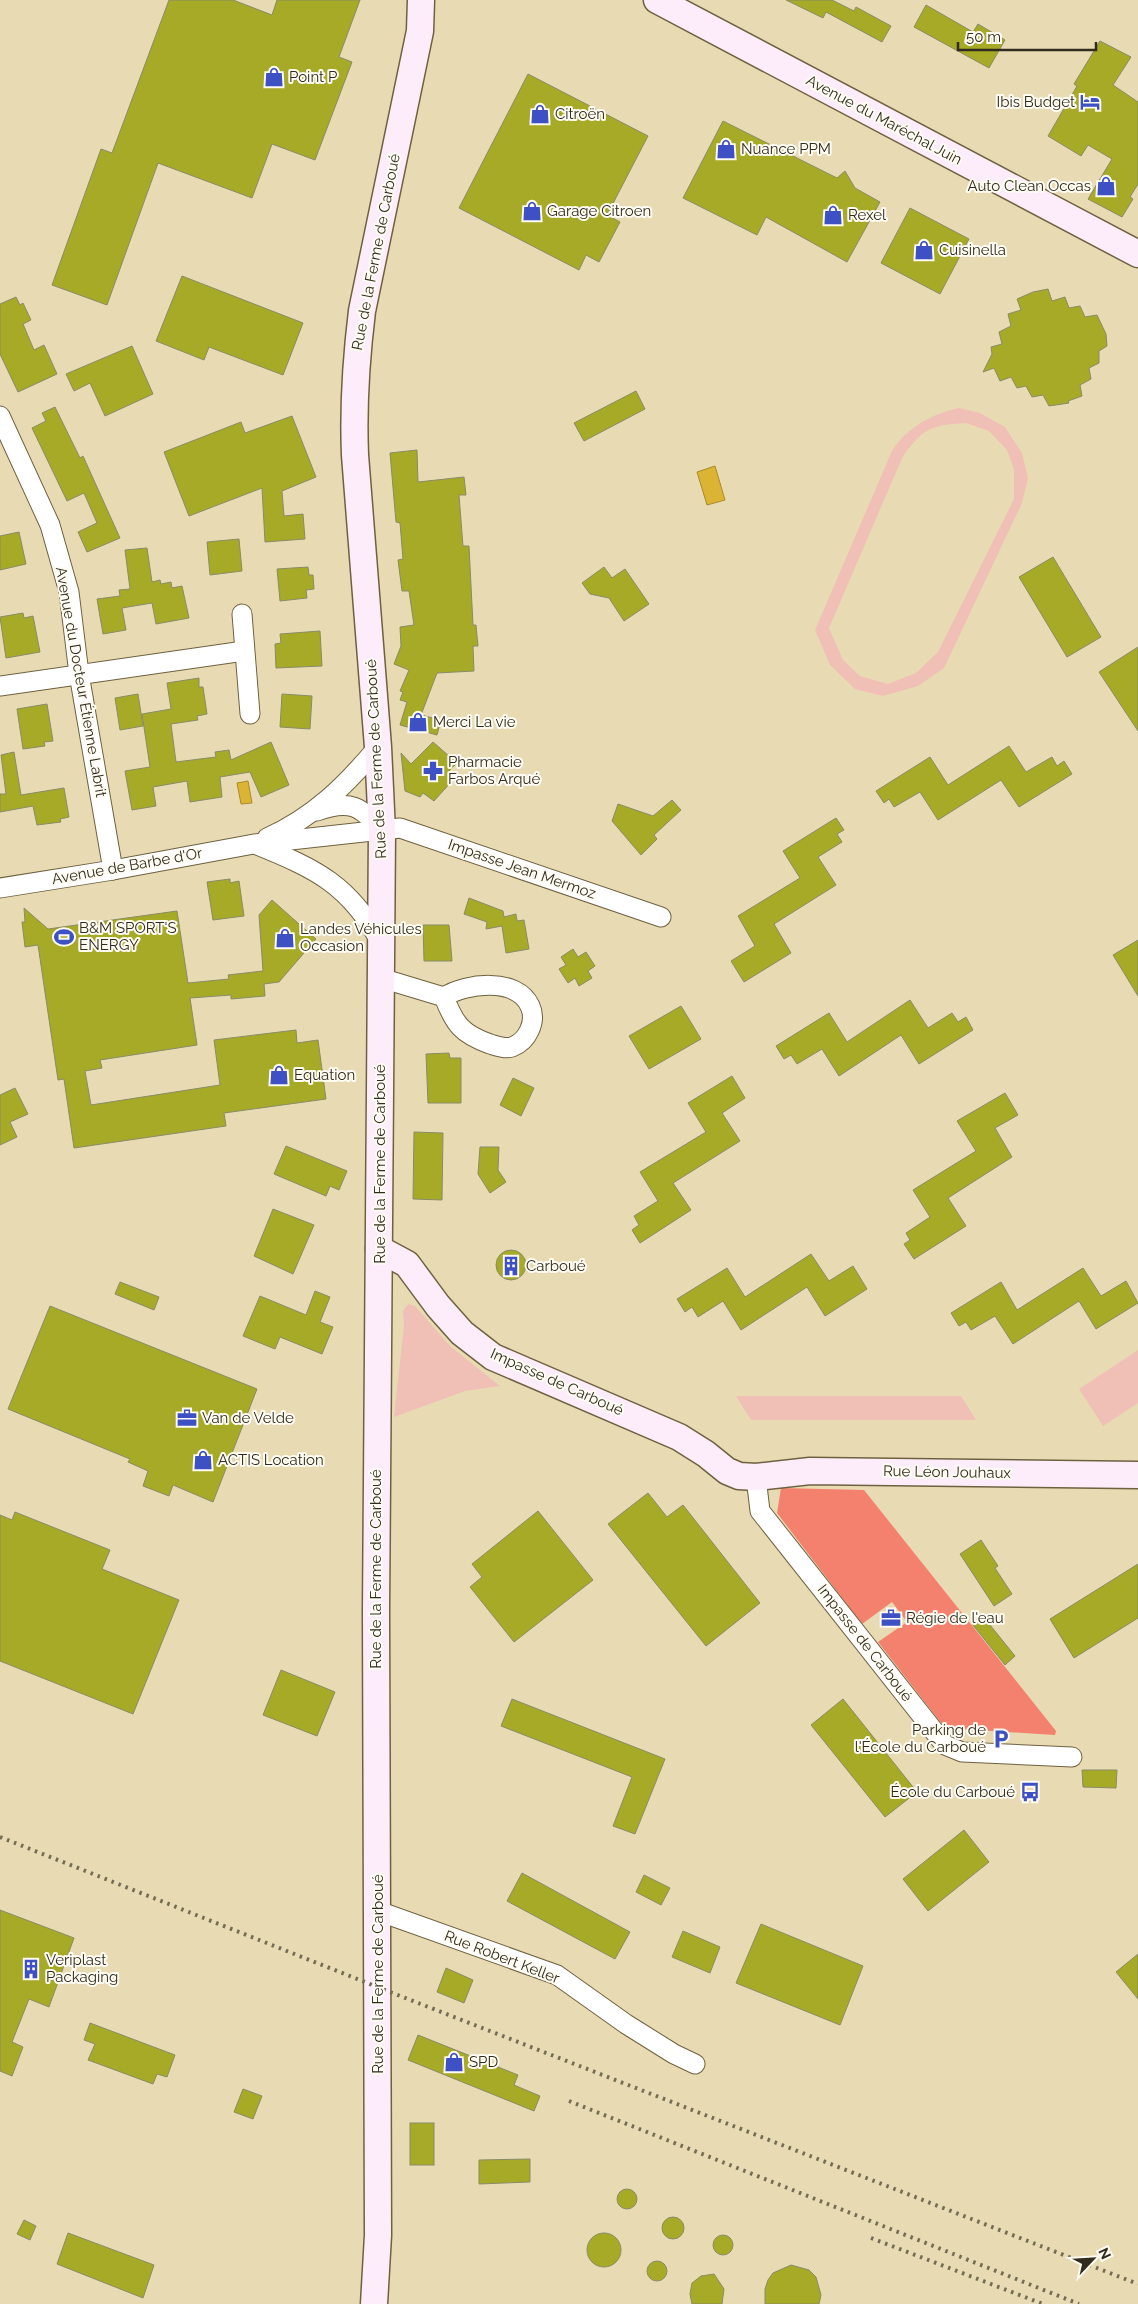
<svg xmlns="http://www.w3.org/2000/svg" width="1138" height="2304" font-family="Raleway,sans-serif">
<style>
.green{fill:#f0bfb6;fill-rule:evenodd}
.forest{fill:#f4816d}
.water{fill:#dbb433;stroke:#a88b2c}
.building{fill:#a7aa26;stroke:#898b67}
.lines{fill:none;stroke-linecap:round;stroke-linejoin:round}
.street-casing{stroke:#6e613f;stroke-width:21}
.secondary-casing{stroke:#6e613f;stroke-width:29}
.street{stroke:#fff;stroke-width:19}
.secondary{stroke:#fdedfb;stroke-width:26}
.rail{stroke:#736c54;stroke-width:4;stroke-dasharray:2.5 5;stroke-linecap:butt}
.labels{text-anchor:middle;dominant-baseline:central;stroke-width:4;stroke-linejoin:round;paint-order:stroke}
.poi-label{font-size:15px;fill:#312c1d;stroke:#fffcf4;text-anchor:start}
.street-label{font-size:15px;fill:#312c1d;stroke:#fffcf4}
</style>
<rect width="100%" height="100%" fill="#e8dbb4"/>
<g class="green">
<path d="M959 408 980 413 1005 427 1022 453 1028 478 1022 503 944 668 918 686 883 696 855 689 830 665 815 630 892 451C907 427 932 414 959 408ZM966 423 989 431 1007 450 1014 469V499L938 652 916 673 888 684 860 676 843 660 829 628 903 456C924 428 931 425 966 423Z"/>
<polygon points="408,1304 415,1306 450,1346 500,1386 465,1391 394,1417 404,1325 403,1311"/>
<polygon points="1138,1350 1138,1403 1103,1426 1079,1389"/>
<polygon points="736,1396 961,1396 976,1420 751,1420"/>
</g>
<polygon class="forest" points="781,1488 864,1490 1056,1731 1055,1735 945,1728 878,1642 907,1622 892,1602 862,1624 777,1513"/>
<g class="water">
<polygon points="715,466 725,500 707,505 697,472"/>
<polygon points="248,781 252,803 241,804 237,783"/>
</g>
<g class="building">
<polygon points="169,0 233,0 272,15 277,0 360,0 339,57 352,62 315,160 272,144 252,198 158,163 107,305 52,285 101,149 112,153"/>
<polygon points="786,0 832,0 854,11 856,7 891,26 882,42 826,12 823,18"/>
<polygon points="926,5 973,32 978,24 1005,40 989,68 914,27"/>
<polygon points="1100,41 1131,57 1113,85 1138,102 1138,184 1130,197 1133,199 1122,217 1088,199 1112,159 1088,145 1081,156 1048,136 1077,86 1074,84"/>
<polygon points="528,74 648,136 607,215 620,222 599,262 586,255 579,270 459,208"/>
<polygon points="723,121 837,178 845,171 855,188 880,202 847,262 766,217 757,235 683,198"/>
<polygon points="910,208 969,239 940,294 881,263"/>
<polygon points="182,276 303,323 283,375 209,347 204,360 156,341"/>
<polygon points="1048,289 1052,301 1065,297 1069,308 1080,306 1085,317 1097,315 1106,334 1107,346 1099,351 1099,363 1089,368 1091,379 1080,385 1082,396 1068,401 1069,403 1049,406 1043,395 1032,397 1026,386 1017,388 1011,377 1000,381 994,368 983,372 992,354 991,347 1002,344 999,332 1011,326 1008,314 1021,310 1017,299 1033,292"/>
<polygon points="16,297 20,305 23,303 31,320 23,324 34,350 44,345 57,374 18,392 0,354 0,304"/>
<polygon points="132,346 153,394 105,416 90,383 74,391 66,374"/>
<polygon points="636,391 645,409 584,441 574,423"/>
<polygon points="55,407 80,458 83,456 120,538 87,552 78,532 97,523 84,493 67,501 32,428 46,421 42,413"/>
<polygon points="292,416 316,477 282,491 284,516 303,514 305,539 265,542 262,488 189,516 164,452 241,422 245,433"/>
<polygon points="417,450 418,482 464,477 466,495 459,495 463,546 469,546 473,625 476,625 478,646 473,646 474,671 437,673 421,715 441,720 437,735 400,725 407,702 400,700 403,692 400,691 409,670 394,664 401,646 400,627 414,625 409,591 402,591 398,560 403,559 400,523 396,522 390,453"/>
<polygon points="19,532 26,564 0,570 0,536"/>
<polygon points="239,539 242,571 210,575 207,542"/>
<polygon points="147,548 152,582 160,580 161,584 171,582 172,588 182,586 189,618 156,624 152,603 122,608 126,630 103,634 97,599 120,596 119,590 130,589 125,550"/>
<polygon points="1053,557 1101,637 1067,657 1019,577"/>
<polygon points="308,567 309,575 313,575 314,589 306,590 307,598 280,601 277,569"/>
<polygon points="604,567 612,578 625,569 649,604 624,621 609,598 590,594 582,583"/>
<polygon points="23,613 24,618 33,616 40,652 6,658 0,617"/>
<polygon points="320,631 322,666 276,668 275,644 281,643 280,634"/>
<polygon points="1138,647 1138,731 1099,672"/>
<polygon points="199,678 199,687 203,687 207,714 197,716 198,720 171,724 176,762 216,757 215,752 229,750 231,760 271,742 289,785 261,797 250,772 220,777 222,797 190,802 187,781 153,787 156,806 132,810 125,771 150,767 142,714 171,709 167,683"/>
<polygon points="138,694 143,726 120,730 115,698"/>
<polygon points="282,694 312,696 310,729 280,727"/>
<polygon points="47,704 53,741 44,742 45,746 23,749 17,709"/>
<polygon points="433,742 457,763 448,772 452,781 434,801 423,793 420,797 405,791 401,753 411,764"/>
<polygon points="1009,746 1026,772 1052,757 1057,766 1064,761 1072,774 1019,807 1001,780 938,820 920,792 894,807 889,799 884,803 876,791 930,757 948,785"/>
<polygon points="14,752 21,795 64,788 69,817 60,819 61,822 37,825 33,806 0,812 0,794 6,794 1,755"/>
<polygon points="672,800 681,810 654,835 657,839 641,855 612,821 618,804 653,816"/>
<polygon points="836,818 844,830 837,834 842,842 818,857 836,885 774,924 791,953 744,982 731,961 755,946 738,916 800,878 783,851"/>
<polygon points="230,879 230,883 239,881 244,916 213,920 207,882"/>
<polygon points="469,898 503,911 504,917 516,914 517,921 524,920 529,949 506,953 502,926 486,929 487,922 464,914"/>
<polygon points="272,900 316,939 279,982 264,984 265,996 231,999 231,995 190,998 197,1045 100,1060 102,1068 85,1071 91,1105 220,1085 214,1040 296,1030 297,1043 318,1040 326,1099 224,1113 226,1126 74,1148 64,1079 58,1080 38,945 25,947 22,922 25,922 24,908 48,929 177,911 188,983 229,979 228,975 263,971 259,915"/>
<polygon points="423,925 449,925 452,961 424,961"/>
<polygon points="1138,940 1138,996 1113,955"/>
<polygon points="573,949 578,957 586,952 595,966 588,971 592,978 579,986 575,978 568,983 559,969 566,965 561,957"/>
<polygon points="910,1000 928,1028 952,1013 958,1022 966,1017 973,1030 919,1064 901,1035 839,1076 822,1049 797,1064 791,1055 784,1059 776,1046 829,1013 847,1042"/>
<polygon points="681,1006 701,1039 649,1069 629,1036"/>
<polygon points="449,1053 450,1058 461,1058 461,1103 428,1103 426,1054"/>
<polygon points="732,1076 745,1098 722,1113 740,1141 673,1183 691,1210 640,1243 632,1230 639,1225 634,1216 658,1201 640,1172 706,1132 688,1103"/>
<polygon points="513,1078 534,1088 521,1116 500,1105"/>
<polygon points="15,1088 28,1114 10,1122 17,1137 0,1145 0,1095"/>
<polygon points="1005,1093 1018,1115 995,1128 1012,1157 948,1198 966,1226 914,1259 904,1244 910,1240 906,1233 930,1217 913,1190 976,1151 957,1121"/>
<polygon points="414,1132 443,1133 442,1200 413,1199"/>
<polygon points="286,1146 347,1171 339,1190 330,1186 326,1196 274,1174"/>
<polygon points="480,1147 499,1147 498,1170 506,1182 490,1193 478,1174"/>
<polygon points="273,1209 314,1225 293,1274 254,1256"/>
<circle cx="511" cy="1265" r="15"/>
<polygon points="811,1254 829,1281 853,1266 867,1289 825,1316 807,1287 741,1330 723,1301 698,1317 692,1307 685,1312 677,1299 727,1268 745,1297"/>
<polygon points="1083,1268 1101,1296 1126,1281 1138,1303 1096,1329 1079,1301 1013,1344 995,1316 971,1330 966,1322 959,1326 951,1313 1001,1282 1017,1310"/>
<polygon points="120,1282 159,1297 154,1310 115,1294"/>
<polygon points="315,1291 330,1297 320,1322 333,1327 322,1354 280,1337 275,1349 243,1336 260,1296 306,1315"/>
<polygon points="50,1306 257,1389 213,1502 173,1485 169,1496 143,1486 148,1471 128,1462 130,1459 8,1409"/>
<polygon points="648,1493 667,1517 683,1505 760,1603 706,1646 608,1524"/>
<polygon points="538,1511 593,1580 514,1642 470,1587 482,1577 472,1564"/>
<polygon points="15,1512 110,1550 102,1569 179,1600 133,1714 0,1661 0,1515 12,1520"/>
<polygon points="981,1540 998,1566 995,1568 1012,1594 994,1606 960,1554"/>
<polygon points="1138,1564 1138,1618 1074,1658 1050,1619"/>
<polygon points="982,1615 1015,1656 1005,1665 972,1624"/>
<polygon points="281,1670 335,1692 317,1736 263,1715"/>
<polygon points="512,1699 665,1759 635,1834 613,1826 632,1777 501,1726"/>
<polygon points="843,1699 917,1792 885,1817 811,1725"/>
<polygon points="1082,1770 1117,1770 1116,1788 1083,1787"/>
<polygon points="964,1830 989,1862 928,1911 903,1879"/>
<polygon points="522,1873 630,1932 615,1959 507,1901"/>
<polygon points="644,1875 670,1888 661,1905 636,1892"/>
<polygon points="0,1910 74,1938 49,2007 29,1999 12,2042 23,2047 12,2076 0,2071"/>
<polygon points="761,1924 863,1966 840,2025 736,1983"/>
<polygon points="683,1931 720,1947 710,1973 672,1957"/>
<polygon points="1138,1954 1138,1999 1116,1972"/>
<polygon points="446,1968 473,1980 464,2003 437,1992"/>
<polygon points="90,2023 175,2055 167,2077 157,2074 153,2084 88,2060 95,2044 84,2040"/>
<polygon points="418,2035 518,2075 514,2085 540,2096 534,2111 408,2060"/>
<polygon points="243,2089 262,2096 253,2119 234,2112"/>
<rect x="410" y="2123" width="24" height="42"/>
<polygon points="530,2159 530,2182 479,2184 479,2160"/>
<circle cx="627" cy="2199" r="10"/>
<circle cx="673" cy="2228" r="11"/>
<polygon points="24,2220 36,2226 30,2240 17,2234"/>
<circle cx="604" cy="2250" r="17"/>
<polygon points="68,2233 154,2265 143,2298 57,2264"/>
<circle cx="723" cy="2245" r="10"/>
<circle cx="657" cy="2271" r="10"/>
<polygon points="791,2265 809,2270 816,2277 821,2295 819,2304 765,2304 765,2289 768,2280 773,2273"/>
<polygon points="714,2274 724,2289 722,2304 692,2304 690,2294 692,2283 701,2276"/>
</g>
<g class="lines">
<defs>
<g id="street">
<polyline points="0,416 50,525 69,592 79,674 113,870"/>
<polyline points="242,614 250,714"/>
<polyline points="0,686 244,651"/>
<path d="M317 811C350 799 361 806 382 831"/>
<path d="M267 838C314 817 345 786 378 747"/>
<path d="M257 845C316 869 350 885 381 943"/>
<polyline points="0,888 113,870 254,844 400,828 661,917"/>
<path d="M381 978 444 997C466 983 517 977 530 1006 537 1021 528 1041 512 1047 505 1049 497 1046 490 1044 462 1034 455 1025 444 997"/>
<polyline points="756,1477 760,1511 945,1745 962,1752 1072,1757"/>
<polyline points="378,1911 557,1975 626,2024 674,2054 695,2064"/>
</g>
<g id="secondary">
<polyline points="657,0 1138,254"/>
<polyline points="379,1249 407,1264 438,1306 462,1333 493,1357 679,1437 706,1454 727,1471 739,1476 756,1477 810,1471 1138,1475"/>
<path d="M374 2304 378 2235 376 1611 382 831 378 747 355 455C353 407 356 360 362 311L420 31 421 0"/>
</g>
</defs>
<use href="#street" class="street-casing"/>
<use href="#secondary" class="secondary-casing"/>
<use href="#street" class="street"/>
<use href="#secondary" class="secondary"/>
<g class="rail">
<polyline points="0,1837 390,1992 1138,2284"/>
<polyline points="569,2101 1079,2304"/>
<polyline points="871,2238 1043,2304"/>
</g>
</g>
<defs>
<symbol id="shop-bare" viewBox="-9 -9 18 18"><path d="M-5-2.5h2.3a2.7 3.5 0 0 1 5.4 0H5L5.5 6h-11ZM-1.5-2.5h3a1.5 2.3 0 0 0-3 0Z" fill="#3d51c4" stroke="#fffcf4" stroke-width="2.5" paint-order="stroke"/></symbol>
<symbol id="hotel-bare" viewBox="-9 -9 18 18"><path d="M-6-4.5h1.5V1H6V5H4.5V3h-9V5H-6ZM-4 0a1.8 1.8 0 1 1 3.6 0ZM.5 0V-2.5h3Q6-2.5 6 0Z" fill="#3d51c4" stroke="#fffcf4" stroke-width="2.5" paint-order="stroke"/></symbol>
<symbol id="pharmacy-bare" viewBox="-9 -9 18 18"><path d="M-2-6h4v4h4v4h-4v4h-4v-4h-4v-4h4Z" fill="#3d51c4" stroke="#fffcf4" stroke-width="2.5" paint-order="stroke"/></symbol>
<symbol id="stadium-bare" viewBox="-9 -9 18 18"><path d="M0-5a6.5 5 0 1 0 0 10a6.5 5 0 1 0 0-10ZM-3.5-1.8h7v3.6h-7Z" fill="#3d51c4" stroke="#fffcf4" stroke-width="2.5" paint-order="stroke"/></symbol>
<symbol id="building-bare" viewBox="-9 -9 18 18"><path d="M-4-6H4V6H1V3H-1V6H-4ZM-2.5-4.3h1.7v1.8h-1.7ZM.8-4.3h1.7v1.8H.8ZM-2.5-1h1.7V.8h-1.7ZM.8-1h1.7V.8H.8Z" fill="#3d51c4" stroke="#fffcf4" stroke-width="2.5" paint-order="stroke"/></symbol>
<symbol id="office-bare" viewBox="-9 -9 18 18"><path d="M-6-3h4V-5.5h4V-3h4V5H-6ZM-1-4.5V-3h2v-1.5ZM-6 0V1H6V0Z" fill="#3d51c4" stroke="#fffcf4" stroke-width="2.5" paint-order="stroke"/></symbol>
<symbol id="parking-bare" viewBox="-9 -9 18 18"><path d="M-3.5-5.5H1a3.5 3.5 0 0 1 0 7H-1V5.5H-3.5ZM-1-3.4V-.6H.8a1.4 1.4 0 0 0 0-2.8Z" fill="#3d51c4" stroke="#fffcf4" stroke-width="2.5" paint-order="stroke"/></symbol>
<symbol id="bus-bare" viewBox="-9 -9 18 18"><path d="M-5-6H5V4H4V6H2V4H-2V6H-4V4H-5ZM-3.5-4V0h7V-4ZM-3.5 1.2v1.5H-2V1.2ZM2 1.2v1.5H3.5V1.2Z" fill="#3d51c4" stroke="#fffcf4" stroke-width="2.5" paint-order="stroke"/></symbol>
</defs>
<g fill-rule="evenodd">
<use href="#shop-bare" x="260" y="63" width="28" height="28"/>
<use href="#hotel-bare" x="1076" y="88" width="28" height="28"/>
<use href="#shop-bare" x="526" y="100" width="28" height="28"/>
<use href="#shop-bare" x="712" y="135" width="28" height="28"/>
<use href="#shop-bare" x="1092" y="172" width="28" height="28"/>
<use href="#shop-bare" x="518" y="197" width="28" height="28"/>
<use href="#shop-bare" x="819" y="201" width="28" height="28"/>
<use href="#shop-bare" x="910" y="236" width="28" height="28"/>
<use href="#shop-bare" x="404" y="708" width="28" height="28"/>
<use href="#pharmacy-bare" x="419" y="757" width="28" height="28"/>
<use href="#stadium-bare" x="50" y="923" width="28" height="28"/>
<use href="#shop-bare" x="271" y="924" width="28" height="28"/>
<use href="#shop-bare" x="265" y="1061" width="28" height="28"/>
<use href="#building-bare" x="497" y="1252" width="28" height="28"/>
<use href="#office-bare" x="173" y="1404" width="28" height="28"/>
<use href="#shop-bare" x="189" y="1446" width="28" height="28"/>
<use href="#office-bare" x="877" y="1604" width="28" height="28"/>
<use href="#parking-bare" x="987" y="1725" width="28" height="28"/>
<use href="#bus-bare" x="1016" y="1778" width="28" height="28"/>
<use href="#building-bare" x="17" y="1955" width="28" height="28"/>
<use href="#shop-bare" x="440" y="2048" width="28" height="28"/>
</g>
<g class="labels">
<g class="poi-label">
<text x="289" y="77">Point P</text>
<text x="1075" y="102" text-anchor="end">Ibis Budget</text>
<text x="555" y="114">Citroën</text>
<text x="741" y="149">Nuance PPM</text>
<text x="1091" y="186" text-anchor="end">Auto Clean Occas</text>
<text x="547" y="211">Garage Citroen</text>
<text x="848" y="215">Rexel</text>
<text x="939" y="250">Cuisinella</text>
<text x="433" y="722">Merci La vie</text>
<text x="448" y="762">Pharmacie<tspan x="448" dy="17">Farbos Arqué</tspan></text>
<text x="79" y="928">B&amp;M SPORT'S<tspan x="79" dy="17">ENERGY</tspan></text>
<text x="300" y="929">Landes Véhicules<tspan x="300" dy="17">Occasion</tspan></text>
<text x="294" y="1075">Equation</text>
<text x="526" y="1266">Carboué</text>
<text x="202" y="1418">Van de Velde</text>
<text x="218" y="1460">ACTIS Location</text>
<text x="906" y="1618">Régie de l'eau</text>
<text x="986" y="1730" text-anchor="end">Parking de<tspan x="986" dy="17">l'École du Carboué</tspan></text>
<text x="1015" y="1792" text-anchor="end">École du Carboué</text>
<text x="46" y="1960">Veriplast<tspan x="46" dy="17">Packaging</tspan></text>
<text x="469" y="2062">SPD</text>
</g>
<g class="street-label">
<text transform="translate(884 120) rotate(28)">Avenue du Maréchal Juin</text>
<text transform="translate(376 252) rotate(-79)">Rue de la Ferme de Carboué</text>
<text transform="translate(81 682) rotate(80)">Avenue du Docteur Étienne Labrit</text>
<text transform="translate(376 759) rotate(-93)">Rue de la Ferme de Carboué</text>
<text transform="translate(127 866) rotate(-10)">Avenue de Barbe d'Or</text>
<text transform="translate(522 869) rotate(19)">Impasse Jean Mermoz</text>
<text transform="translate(380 1164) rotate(-90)">Rue de la Ferme de Carboué</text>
<text transform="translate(557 1382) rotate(24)">Impasse de Carboué</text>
<text transform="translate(947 1472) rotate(1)">Rue Léon Jouhaux</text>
<text transform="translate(376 1569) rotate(-90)">Rue de la Ferme de Carboué</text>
<text transform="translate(865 1643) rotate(52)">Impasse de Carboué</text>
<text transform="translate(502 1957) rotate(21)">Rue Robert Keller</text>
<text transform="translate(378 1974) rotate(-90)">Rue de la Ferme de Carboué</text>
</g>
</g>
<g transform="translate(1093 2259) rotate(65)" stroke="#fffcf4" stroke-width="4" paint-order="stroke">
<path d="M0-4L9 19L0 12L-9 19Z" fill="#312c1d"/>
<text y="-8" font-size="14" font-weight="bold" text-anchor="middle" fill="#312c1d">N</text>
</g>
<path d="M958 42v8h138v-8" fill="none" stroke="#312c1d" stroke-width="2.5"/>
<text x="966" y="42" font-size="15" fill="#312c1d" stroke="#fffcf4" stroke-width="4" paint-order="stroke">50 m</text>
</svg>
